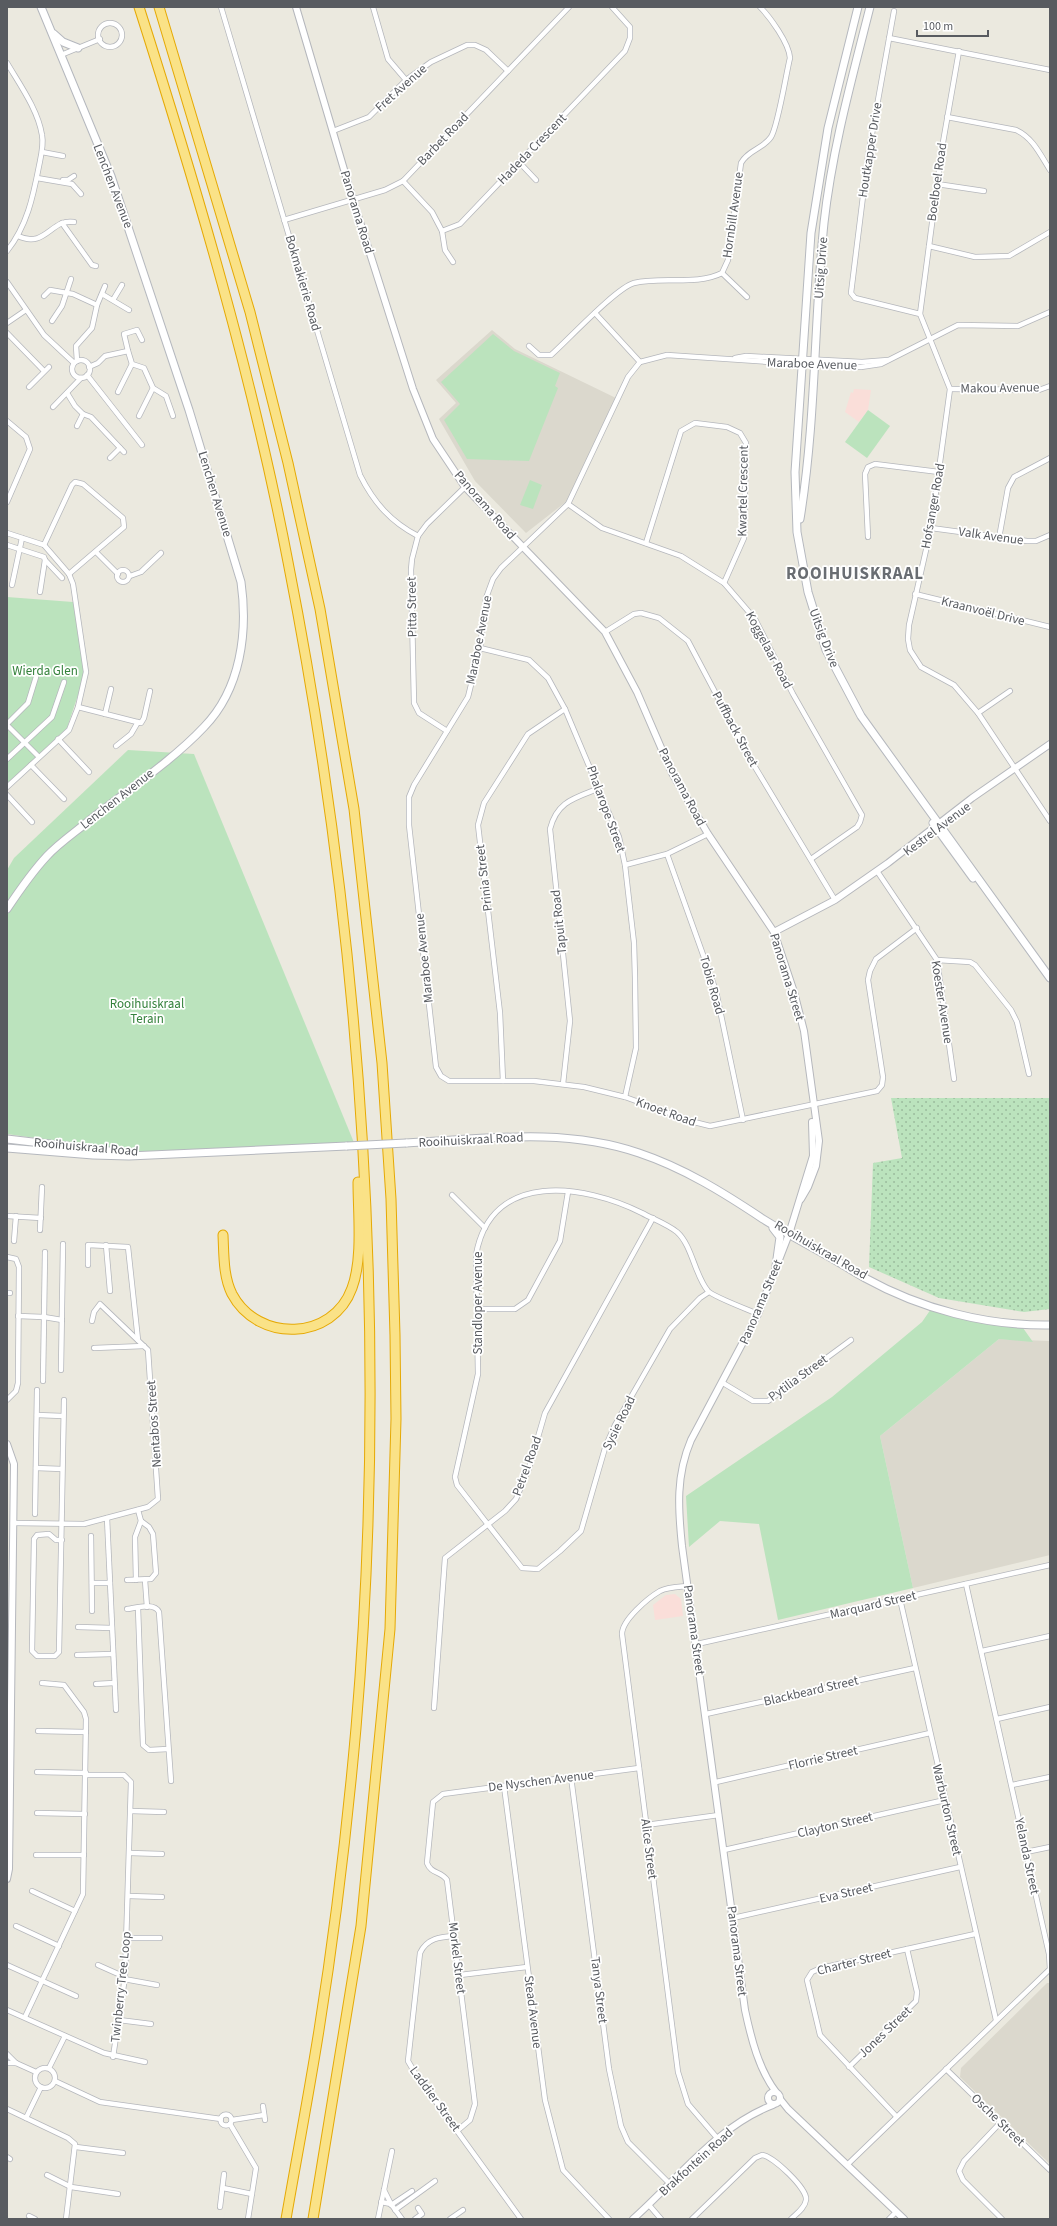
<svg xmlns="http://www.w3.org/2000/svg" width="1057" height="2226" font-family="'Source Sans 3',sans-serif">
<style>
.education{fill:#dbd8cd}
.medical{fill:#faded9}
.grass{fill:url(#grass-dots)}
.park{fill:#bbe3bd}
.lines{fill:none;stroke-linecap:round;stroke-linejoin:round}
.minor-casing{stroke:#b5b7bc;stroke-width:6}
.tertiary-casing{stroke:#b5b7bc;stroke-width:8}
.secondary-casing{stroke:#b5b8be;stroke-width:9}
.motorway-casing{stroke:#e5a905;stroke-width:11}
.minor{stroke:#fff;stroke-width:4.5}
.tertiary{stroke:#fff;stroke-width:6}
.secondary{stroke:#fff;stroke-width:7}
.motorway{stroke:#fae287;stroke-width:9}
.secondary-bridge-casing{stroke:#b5b8be;stroke-width:9;stroke-linecap:butt}
.secondary-bridge{stroke:#fff;stroke-width:7}
.labels{text-anchor:middle;dominant-baseline:central;stroke-width:3.5;stroke-linejoin:round;paint-order:stroke}
.street-label{font-size:13px;fill:#585b60;stroke:#fff}
.park-label{font-size:13px;fill:#35823c;stroke:#fff}
.district-label{font-size:17px;font-weight:bold;letter-spacing:1px;fill:#696d72;stroke:#fff}
</style>
<defs>
<pattern id="grass-dots" width="8" height="8" patternUnits="userSpaceOnUse"><rect width="8" height="8" fill="#bbe3bd"/><path d="M2 2h.1M6 6h.1" fill="none" stroke="#9bbb9d" stroke-width="1.8" stroke-linecap="round"/></pattern>
</defs>
<rect width="100%" height="100%" fill="#ebe9df"/>
<g class="education">
<polygon points="492,330 515,349 618,399 567,501 526,533 475,481 439,419 456,403 436,380"/>
<polygon points="999,1339 1050,1341 1050,1555 913,1588 880,1436"/>
<polygon points="1047,1983 1050,1983 1050,2164 960,2077 961,2068"/>
</g>
<g class="medical">
<polygon points="854,389 871,390 868,410 859,422 845,412 851,392 853,393"/>
<polygon points="675,1594 681,1599 683,1616 655,1620 653,1605 666,1595"/>
</g>
<polygon class="grass" points="891,1098 1050,1098 1050,1309 1024,1312 939,1298 869,1267 873,1163 902,1158"/>
<g class="park">
<polygon points="493,334 514,351 560,373 555,386 558,388 529,461 467,459 444,420 460,404 441,382"/>
<polygon points="868,410 890,426 867,458 845,442"/>
<polygon points="530,480 542,485 533,509 520,505"/>
<polygon points="7,597 73,602 85,674 67,728 7,784"/>
<polygon points="128,750 194,754 355,1145 135,1152 7,1134 7,870 14,858"/>
<polygon points="931,1309 1023,1328 1033,1342 999,1339 880,1436 913,1588 778,1620 759,1524 720,1521 689,1547 686,1496 832,1397 922,1322"/>
</g>
<g class="lines">
<defs>
<g id="minor">
<path d="M221 7 360 475C374 503 391 522 418 536"/>
<polyline points="373,7 388,59 406,80"/>
<polyline points="894,11 868,156 851,293 855,298 920,314 950,389 931,528 909,625 908,639 910,650 921,667 954,685 978,713 1050,821"/>
<circle cx="110" cy="35" r="12"/>
<polyline points="889,38 1050,70"/>
<polyline points="61,55 100,39"/>
<path d="M7 63C20 85 38 110 42 135 44 145 41 156 39 166 33 197 27 226 7 251"/>
<path d="M947 117 1016 130C1033 138 1040 154 1050 170"/>
<polyline points="333,131 369,117 406,80 431,62 467,45 475,45 486,50 508,71"/>
<polyline points="42,152 63,156"/>
<polyline points="519,162 536,180"/>
<polyline points="37,178 72,184 81,194"/>
<polyline points="63,180 68,180 74,176"/>
<polyline points="403,181 432,212 442,231 460,224 625,51 630,38 630,27 612,7"/>
<polyline points="937,184 984,191"/>
<polyline points="284,220 385,190 403,181 569,7"/>
<polyline points="62,223 92,265 96,266"/>
<polyline points="442,231 445,250 453,262"/>
<path d="M18 236C46 249 51 218 74 222"/>
<polyline points="929,246 975,257 1009,256 1050,232"/>
<polyline points="722,273 747,297"/>
<polyline points="7,282 44,335 74,363"/>
<polyline points="102,294 129,310"/>
<polyline points="44,296 50,290 73,294 97,305"/>
<polyline points="113,300 122,285"/>
<polyline points="595,313 640,362"/>
<polyline points="920,314 942,148 959,51"/>
<polyline points="52,321 62,306 71,279"/>
<polyline points="7,323 26,310"/>
<polyline points="7,333 44,371"/>
<path d="M529 346 539 355H551C568 340 616 288 634 283 662 276 696 286 722 273L728 260 741 163C748 150 763 149 771 137 778 126 786 74 790 58 789 43 770 17 760 7"/>
<polyline points="128,351 124,334 137,330 142,340"/>
<polyline points="735,358 746,356 862,362 888,360"/>
<circle cx="81" cy="369" r="9"/>
<polyline points="77,361 76,346 92,328 97,305 105,286"/>
<polyline points="89,367 98,363 105,356 128,351 132,364 144,368 153,388 166,396 173,416"/>
<polyline points="87,375 142,445"/>
<polyline points="29,387 49,367"/>
<polyline points="950,389 1039,390 1050,386"/>
<polyline points="118,392 132,364"/>
<polyline points="67,393 75,406 83,414 91,417 124,452"/>
<polyline points="53,407 81,378"/>
<polyline points="139,416 153,388"/>
<polyline points="7,421 26,437 30,449 7,502"/>
<polyline points="77,426 83,414"/>
<polyline points="110,458 120,448"/>
<polyline points="568,504 602,528 681,556 724,583 755,619 793,694 862,815 860,822 857,827 811,859"/>
<polyline points="931,528 1027,541 1036,541 1050,535"/>
<polyline points="7,533 44,545 69,574 73,584 86,672 78,707 69,730 7,787"/>
<polyline points="868,537 865,474 868,467 875,464 939,472"/>
<polyline points="999,538 1008,488 1014,477 1050,458"/>
<polyline points="646,543 681,431 695,423 727,427 740,433 746,443 744,538 724,583"/>
<polyline points="7,545 44,557 45,560 40,592"/>
<polyline points="44,545 72,485 75,482 83,484 123,518 124,527 69,574"/>
<polyline points="96,552 118,574"/>
<polyline points="45,560 62,578"/>
<circle cx="123" cy="576" r="6"/>
<polyline points="130,576 141,572 161,553"/>
<polyline points="12,585 22,538"/>
<polyline points="915,594 1050,627"/>
<polyline points="605,632 634,614 641,613 659,618 688,641 752,762 835,900"/>
<polyline points="480,648 529,660 548,678 565,709 619,837 625,865 634,943 635,978 636,1048 625,1097"/>
<polyline points="78,707 141,723 144,718 150,691"/>
<polyline points="978,713 1010,691"/>
<polyline points="105,714 111,689"/>
<polyline points="7,724 28,703 36,677"/>
<polyline points="7,725 39,757"/>
<polyline points="447,731 419,713 414,703 411,570 412,559 418,536 427,524 465,487"/>
<polyline points="58,739 89,772"/>
<polyline points="116,746 131,734 138,722"/>
<polyline points="7,759 52,717 64,682"/>
<polyline points="31,765 64,799"/>
<polyline points="7,795 32,822"/>
<polyline points="667,854 716,991 743,1120"/>
<polyline points="625,865 667,854 708,834"/>
<polyline points="877,871 937,960 954,1079"/>
<polyline points="917,928 876,959 870,971 868,980 883,1077 882,1085 877,1091 710,1126 694,1122 625,1097 584,1087 534,1081 449,1081 441,1076 436,1067 409,825 409,797 414,785 468,697 480,648 486,598 493,579 501,568 568,504 628,377 640,362 667,355 815,365 861,367 881,364 958,325 1018,326 1050,312"/>
<polyline points="937,960 970,962 975,965 1011,1010 1017,1022 1029,1074"/>
<polyline points="503,1081 500,1013 478,825 484,803 528,734 565,709"/>
<path d="M563 1084 570 1021 550 829C557 801 575 798 600 788"/>
<polyline points="452,1195 485,1228"/>
<polyline points="7,1216 41,1218"/>
<polyline points="40,1230 42,1187"/>
<polyline points="14,1241 16,1216"/>
<polyline points="106,1245 110,1291"/>
<polyline points="7,1257 16,1259 19,1267 18,1383 16,1391 7,1400"/>
<polyline points="88,1265 88,1245 128,1247 138,1340"/>
<path d="M709 1292 700 1298 670 1329 615 1425 605 1448 581 1531 560 1551 538 1569 522 1568 457 1485 455 1477 478 1374 476 1255C491 1170 584 1184 642 1213 653 1219 667 1224 677 1232 692 1245 695 1276 708 1291 714 1297 749 1310 758 1314"/>
<polyline points="7,1293 10,1293"/>
<polyline points="478,1309 515,1309 528,1300 560,1241 568,1192"/>
<polyline points="18,1316 44,1317 62,1320"/>
<polyline points="94,1348 144,1346"/>
<polyline points="61,1370 63,1244"/>
<polyline points="43,1381 45,1252"/>
<polyline points="723,1383 753,1401 768,1401 851,1340"/>
<polyline points="37,1415 63,1416"/>
<polyline points="36,1468 62,1469"/>
<polyline points="35,1514 37,1390"/>
<polyline points="107,1518 116,1710"/>
<polyline points="13,1523 84,1524 148,1507 158,1499 148,1350 100,1304 94,1312 92,1321"/>
<polyline points="91,1536 92,1611"/>
<polyline points="62,1540 56,1540 49,1534 37,1535 34,1539 32,1651 37,1656 55,1656 59,1652 64,1400"/>
<polyline points="127,1580 151,1579 156,1573 153,1534 149,1527 141,1521"/>
<polyline points="136,1580 135,1537 141,1521 138,1510"/>
<polyline points="145,1580 147,1607"/>
<polyline points="92,1583 110,1583"/>
<path d="M688 1586C679 1587 668 1587 660 1591 648 1598 622 1620 622 1634L678 2072 688 2104 718 2139"/>
<polyline points="900,1599 996,2020"/>
<polyline points="138,1608 143,1745 149,1750 168,1749"/>
<path d="M127 1609C136 1608 154 1602 159 1612L171 1781"/>
<polyline points="78,1627 112,1628"/>
<polyline points="697,1644 1050,1565"/>
<polyline points="982,1651 1050,1636"/>
<polyline points="77,1655 113,1654"/>
<polyline points="96,1684 114,1683"/>
<polyline points="434,1708 445,1558 505,1511 516,1499 529,1468 545,1413 653,1218"/>
<polyline points="706,1714 915,1668"/>
<polyline points="997,1719 1050,1707"/>
<polyline points="38,1731 86,1732"/>
<polyline points="37,1772 86,1773"/>
<polyline points="86,1775 124,1775 131,1782 125,1977 113,2057"/>
<polyline points="571,1777 609,2069 621,2126 628,2142 670,2184"/>
<polyline points="716,1782 930,1733"/>
<polyline points="1012,1785 1050,1777"/>
<polyline points="504,1786 545,2100 563,2170 609,2219"/>
<polyline points="131,1811 164,1812"/>
<polyline points="37,1813 85,1814"/>
<polyline points="646,1825 719,1815"/>
<polyline points="724,1850 945,1800"/>
<polyline points="1026,1852 1050,1847"/>
<polyline points="130,1853 162,1854"/>
<polyline points="36,1855 84,1855"/>
<polyline points="32,1891 75,1911"/>
<polyline points="129,1896 162,1897"/>
<polyline points="733,1918 960,1867"/>
<polyline points="16,1926 59,1946"/>
<path d="M455 1936C440 1937 427 1938 420 1953L408 2061 415 2073 521 2219"/>
<polyline points="127,1938 160,1938"/>
<polyline points="7,1965 76,1996"/>
<polyline points="98,1965 125,1977"/>
<polyline points="460,1975 527,1967"/>
<polyline points="124,1979 157,1985"/>
<polyline points="7,2010 104,2053 145,2062"/>
<polyline points="25,2017 83,1894 86,1719 84,1712 64,1685 42,1683"/>
<polyline points="119,2020 151,2024"/>
<polyline points="7,2054 16,2063 36,2072"/>
<polyline points="7,2063 16,2063"/>
<polyline points="849,2067 916,2001 917,1992 907,1949"/>
<circle cx="45" cy="2078" r="10"/>
<polyline points="49,2068 65,2036"/>
<polyline points="946,2069 1050,2170"/>
<polyline points="55,2081 100,2102 221,2119"/>
<polyline points="263,2106 265,2120"/>
<polyline points="7,2109 68,2138 75,2144 66,2219"/>
<circle cx="226" cy="2120" r="5.5"/>
<polyline points="896,2116 820,2035 807,1980 812,1972 821,1968 975,1934"/>
<polyline points="26,2118 41,2087"/>
<polyline points="232,2120 264,2115"/>
<polyline points="1000,2123 964,2161 959,2171 963,2180 1002,2219"/>
<polyline points="230,2124 256,2168 248,2219"/>
<path d="M457 2131 470 2120 475 2104 447 1880C441 1871 431 1874 427 1863L433 1802 443 1794 639 1768"/>
<polyline points="76,2147 123,2153"/>
<polyline points="7,2157 10,2159"/>
<polyline points="847,2165 1050,1969 1049,1954 966,1584"/>
<polyline points="47,2175 71,2187 118,2194"/>
<polyline points="223,2188 252,2194"/>
<polyline points="384,2190 391,2204"/>
<polyline points="381,2202 391,2204 402,2219"/>
<polyline points="391,2205 412,2191"/>
<polyline points="649,2205 661,2219"/>
<polyline points="220,2207 224,2174"/>
<polyline points="395,2210 435,2181"/>
<polyline points="29,2216 35,2219"/>
<polyline points="378,2219 392,2151"/>
<polyline points="415,2219 422,2214 418,2208"/>
<polyline points="450,2219 463,2210"/>
<path d="M692 2219 755 2158 762 2155C773 2156 808 2189 806 2200 805 2208 796 2214 791 2219"/>
<polyline points="889,2219 896,2212"/>
</g>
<g id="tertiary">
<polyline points="296,7 353,200 413,389 433,439 465,487 605,632 637,692 672,773 708,834 774,932 794,992 804,1031 819,1141 816,1166 808,1187 801,1199"/>
<polyline points="937,829 965,808"/>
<polyline points="774,932 835,900 888,863 972,798 1050,744"/>
<polyline points="7,1444 14,1464 9,1869 7,1879"/>
<circle cx="774" cy="2098" r="6"/>
<path d="M776 2092C759 2070 751 2038 745 2010L682 1546C678 1508 676 1475 691 1440L758 1314 789 1234 813 1156 812 1122"/>
<polyline points="780,2099 788,2109 904,2219"/>
<path d="M633 2219C677 2180 717 2126 773 2105"/>
</g>
<g id="secondary">
<polyline points="858,7 828,128 811,233 795,472 797,532 808,592 826,650 861,716 1050,978"/>
<polyline points="54,34 63,42 78,48"/>
<path d="M800 519C816 421 814 321 824 223 832 150 852 78 870 7"/>
<polyline points="933,823 973,878"/>
<path d="M7 909C19 891 32 872 47 856 60 842 77 831 91 819 127 791 173 760 204 727 241 689 248 632 241 582L189 410 111 176 41 7"/>
<polyline points="7,1139 109,1151"/>
<path d="M406 1143C483 1139 564 1127 639 1153 684 1168 724 1193 763 1219 784 1232 805 1243 826 1255 839 1262 852 1271 865 1278 921 1309 986 1326 1050 1325"/>
<polyline points="7,1148 93,1155 129,1156 347,1146"/>
<polyline points="773,1228 780,1237 776,1266"/>
</g>
<g id="motorway">
<path d="M139 7C197 189 252 374 288 562 363 943 389 1341 356 1728 347 1829 335 1930 319 2030 309 2093 297 2156 286 2219"/>
<polyline points="159,7 250,312 288,463 320,609 354,809 382,1063 391,1199 395,1335 396,1419 390,1629 361,1926 313,2219"/>
<path d="M223 1235C224 1254 223 1276 232 1294 258 1343 333 1341 352 1288 363 1259 358 1214 358 1182"/>
</g>
</defs>
<use href="#minor" class="minor-casing"/>
<use href="#tertiary" class="tertiary-casing"/>
<use href="#secondary" class="secondary-casing"/>
<use href="#motorway" class="motorway-casing"/>
<use href="#minor" class="minor"/>
<use href="#tertiary" class="tertiary"/>
<use href="#secondary" class="secondary"/>
<use href="#motorway" class="motorway"/>
<defs>
<polyline id="secondary-bridge" points="347,1146 406,1143"/>
</defs>
<use href="#secondary-bridge" class="secondary-bridge-casing"/>
<use href="#secondary-bridge" class="secondary-bridge"/>
</g>
<g class="labels">
<g class="street-label">
<text transform="translate(401 88) rotate(-42)">Fret Avenue</text>
<text transform="translate(443 139) rotate(-46)">Barbet Road</text>
<text transform="translate(532 149) rotate(-46)">Hadeda Crescent</text>
<text transform="translate(870 150) rotate(-81)">Houtkapper Drive</text>
<text transform="translate(937 182) rotate(-82)">Boelboel Road</text>
<text transform="translate(113 186) rotate(69)">Lenchen Avenue</text>
<text transform="translate(357 212) rotate(73)">Panorama Road</text>
<text transform="translate(733 215) rotate(-82)">Hornbill Avenue</text>
<text transform="translate(821 268) rotate(-86)">Uitsig Drive</text>
<text transform="translate(303 283) rotate(74)">Bokmakierie Road</text>
<text transform="translate(812 364) rotate(2)">Maraboe Avenue</text>
<text transform="translate(1000 388) rotate(-1)">Makou Avenue</text>
<text transform="translate(743 491) rotate(-89)">Kwartel Crescent</text>
<text transform="translate(215 494) rotate(73)">Lenchen Avenue</text>
<text transform="translate(485 505) rotate(49)">Panorama Road</text>
<text transform="translate(933 506) rotate(-80)">Hofsanger Road</text>
<text transform="translate(991 536) rotate(8)">Valk Avenue</text>
<text transform="translate(412 607) rotate(-91)">Pitta Street</text>
<text transform="translate(983 611) rotate(14)">Kraanvoël Drive</text>
<text transform="translate(824 638) rotate(69)">Uitsig Drive</text>
<text transform="translate(479 640) rotate(-79)">Maraboe Avenue</text>
<text transform="translate(769 650) rotate(62)">Koggelaar Road</text>
<text transform="translate(735 729) rotate(62)">Puffback Street</text>
<text transform="translate(682 787) rotate(62)">Panorama Road</text>
<text transform="translate(117 799) rotate(-38)">Lenchen Avenue</text>
<text transform="translate(606 809) rotate(70)">Phalarope Street</text>
<text transform="translate(937 829) rotate(-37)">Kestrel Avenue</text>
<text transform="translate(484 878) rotate(-97)">Prinia Street</text>
<text transform="translate(559 922) rotate(-96)">Tapuit Road</text>
<text transform="translate(424 958) rotate(-96)">Maraboe Avenue</text>
<text transform="translate(787 977) rotate(73)">Panorama Street</text>
<text transform="translate(712 985) rotate(74)">Tobie Road</text>
<text transform="translate(942 1002) rotate(81)">Koester Avenue</text>
<text transform="translate(666 1112) rotate(20)">Knoet Road</text>
<text transform="translate(471 1140) rotate(-3)">Rooihuiskraal Road</text>
<text transform="translate(86 1147) rotate(5)">Rooihuiskraal Road</text>
<text transform="translate(821 1250) rotate(30)">Rooihuiskraal Road</text>
<text transform="translate(761 1302) rotate(-67)">Panorama Street</text>
<text transform="translate(478 1303) rotate(-90)">Standloper Avenue</text>
<text transform="translate(798 1378) rotate(-36)">Pytilia Street</text>
<text transform="translate(619 1423) rotate(-64)">Sysie Road</text>
<text transform="translate(154 1424) rotate(-94)">Nentabos Street</text>
<text transform="translate(527 1466) rotate(-70)">Petrel Road</text>
<text transform="translate(873 1605) rotate(-13)">Marquard Street</text>
<text transform="translate(694 1630) rotate(82)">Panorama Street</text>
<text transform="translate(811 1691) rotate(-13)">Blackbeard Street</text>
<text transform="translate(823 1758) rotate(-13)">Florrie Street</text>
<text transform="translate(541 1781) rotate(-7)">De Nyschen Avenue</text>
<text transform="translate(947 1810) rotate(77)">Warburton Street</text>
<text transform="translate(835 1825) rotate(-13)">Clayton Street</text>
<text transform="translate(649 1849) rotate(83)">Alice Street</text>
<text transform="translate(1027 1856) rotate(78)">Yelanda Street</text>
<text transform="translate(846 1893) rotate(-13)">Eva Street</text>
<text transform="translate(737 1951) rotate(83)">Panorama Street</text>
<text transform="translate(457 1958) rotate(83)">Morkel Street</text>
<text transform="translate(854 1962) rotate(-14)">Charter Street</text>
<text transform="translate(121 1987) rotate(-84)">Twinberry Tree Loop</text>
<text transform="translate(599 1990) rotate(83)">Tanya Street</text>
<text transform="translate(533 2012) rotate(83)">Stead Avenue</text>
<text transform="translate(885 2032) rotate(-44)">Jones Street</text>
<text transform="translate(435 2099) rotate(54)">Laddier Street</text>
<text transform="translate(998 2120) rotate(44)">Osche Street</text>
<text transform="translate(696 2162) rotate(-42)">Brakfontein Road</text>
</g>
<g class="park-label">
<text x="45" y="671">Wierda Glen</text>
<text x="147" y="1004">Rooihuiskraal<tspan x="147" dy="15">Terain</tspan></text>
</g>
<g class="district-label">
<text x="855" y="574">ROOIHUISKRAAL</text>
</g>
</g>
<rect width="1057" height="2226" fill="none" stroke="#585b60" stroke-width="16"/>
<path d="M917 30v6h71v-6" fill="none" stroke="#585b60" stroke-width="2"/>
<text x="923" y="30" font-size="12" fill="#585b60" stroke="#ffffff" stroke-width="3" paint-order="stroke">100 m</text>
</svg>
